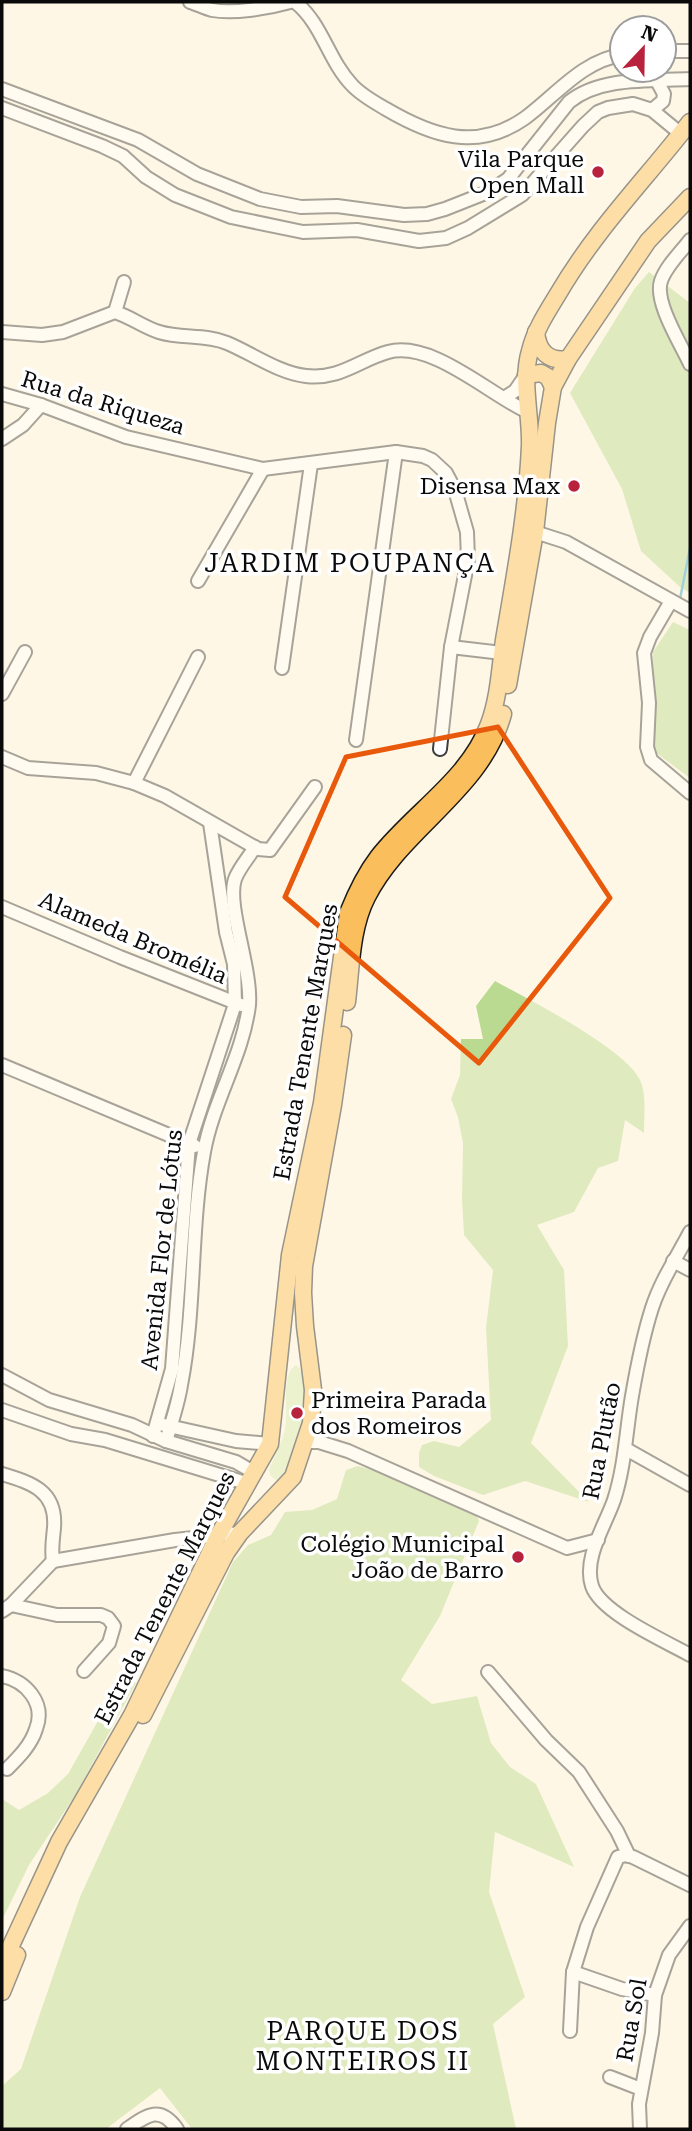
<svg xmlns="http://www.w3.org/2000/svg" width="692" height="2131" font-family="'Roboto Serif',serif">
<style>
.green{fill:#d5e8b1}
.forest{fill:#bad991}
.lines{fill:none;stroke-linecap:round;stroke-linejoin:round}
.stream{stroke:#32a3ce;stroke-width:2.5}
.minor-casing{stroke:#3d3d3d;stroke-width:16}
.major-casing{stroke:#1b1b1b;stroke-width:19}
.minor{stroke:#fff;stroke-width:12}
.major{stroke:#fabf5c;stroke-width:16}
.marked{fill:none;stroke:#e8590c;stroke-width:5;stroke-linejoin:round}
.poi-dot{fill:#b9223c;stroke:#fff;stroke-width:2.5}
.labels{text-anchor:middle;dominant-baseline:central;stroke-width:7;stroke-linejoin:round;paint-order:stroke}
.poi-label{font-size:23px;fill:#0a0a0a;stroke:#fff;text-anchor:end}
.street-label{font-size:23px;fill:#0a0a0a;stroke:#fff}
.quarter-label{font-size:26px;letter-spacing:2px;fill:#0a0a0a;stroke:#fff}
</style>
<rect width="100%" height="100%" fill="#fff7e6"/>
<path class="green" d="M296 1365C319 1381 297 1473 277 1481L270 1475 269 1470C274 1457 282 1443 285 1429 289 1412 280 1374 296 1365Z"/>
<g class="forest">
<polygon points="649,272 690,303 690,593 680,587 641,551 622,489 570,393 635,288"/>
<polygon points="673,622 690,630 690,778 655,752 653,652"/>
<path d="M495 981C527 999 634 1052 642 1085 646 1099 644 1118 644 1133L625 1120 618 1161 598 1168 574 1212 537 1225 564 1270 568 1346 531 1443 589 1502 525 1481 483 1495 434 1476 419 1467V1453L422 1445 434 1441 459 1447 491 1420 486 1328 493 1270 464 1235 462 1199 463 1143 458 1117 451 1099 460 1075 461 1039H483L476 1006Z"/>
<path d="M358 1466C382 1472 408 1481 431 1492 446 1500 460 1511 476 1514L479 1521 440 1616 401 1680 432 1704 477 1696 491 1743 510 1767 536 1784 574 1867 495 1832 489 1892 525 1997 493 2024 516 2129H192L160 2088 106 2129H2V2086L21 2069 80 1897 233 1562 248 1545 271 1535 285 1512 312 1510 337 1499 346 1470Z"/>
<polygon points="124,1682 136,1683 76,1794 29,1865 2,1920 2,1799 19,1810 48,1793 68,1774 107,1705"/>
</g>
<g class="lines">
<polyline class="stream" points="680,599 690,548"/>
<defs>
<g id="minor">
<path d="M190 2C197 4 205 8 212 10 234 14 269 8 290 2"/>
<path d="M295 2C322 23 328 60 352 85 361 95 374 102 386 109 432 136 477 152 525 118 555 96 583 60 622 55"/>
<polyline points="664,51 690,51"/>
<path d="M2 89 138 140 197 174 260 199 301 207 337 206 404 215 427 214 445 209 488 192 508 179 569 102C601 76 652 81 690 79"/>
<polyline points="2,108 102,146 123,156 146,177 175,195 231,217 303,232 357,230 419,241 446,238 468,228 522,195 583,126 598,112 608,108 633,104 652,110 681,134"/>
<polyline points="652,110 663,101 664,94 657,81"/>
<path d="M690 240C681 252 666 266 661 281 654 302 681 344 690 364"/>
<polyline points="115,312 124,282"/>
<path d="M2 332 42 335 63 332 115 312C131 317 143 327 159 332 181 339 205 334 227 343 253 354 279 373 306 376 340 380 359 360 388 352 432 340 490 395 528 412"/>
<polyline points="2,394 41,405 126,437 263,469 396,452 423,456 432,460 446,473 455,490 467,532 468,560 451,647 440,749"/>
<polyline points="504,398 515,391 526,375"/>
<polyline points="2,439 23,425 41,405"/>
<polyline points="535,532 566,542 690,611"/>
<polyline points="198,581 263,469"/>
<polyline points="671,601 650,637 644,653 649,703 647,747 651,760 690,793"/>
<polyline points="451,647 502,653"/>
<polyline points="282,668 311,464"/>
<polyline points="2,694 25,652"/>
<polyline points="356,740 396,452"/>
<polyline points="2,757 28,768 96,773 134,783 165,796 258,849 270,850 315,787"/>
<polyline points="134,783 198,657"/>
<polyline points="2,907 120,957 241,1005"/>
<polyline points="2,1065 195,1146"/>
<path d="M690 1232C677 1257 661 1280 652 1308 643 1336 637 1367 632 1396 626 1431 625 1466 614 1500 605 1526 583 1558 592 1586 601 1613 665 1641 690 1655"/>
<polyline points="673,1261 690,1270"/>
<polyline points="2,1375 49,1400 132,1425 166,1441 236,1462 255,1473"/>
<polyline points="2,1410 71,1434 105,1440 249,1484"/>
<polyline points="164,1425 236,1441 270,1444"/>
<polyline points="153,1436 172,1369 189,1144 235,1004 234,964 226,932 210,823"/>
<path d="M166 1441C172 1422 178 1404 181 1385 196 1308 190 1228 204 1152 213 1101 243 1056 249 1005 252 968 226 905 235 879 239 868 249 857 255 847"/>
<polyline points="305,1442 319,1442 348,1451 567,1548 598,1540"/>
<polyline points="626,1449 690,1485"/>
<path d="M2 1474C32 1483 57 1491 54 1528 53 1539 51 1550 53 1561"/>
<polyline points="53,1561 175,1540 240,1533"/>
<polyline points="11,1605 57,1615 101,1615 108,1618 114,1626 109,1643 84,1671"/>
<polyline points="2,1611 11,1605 53,1561"/>
<polyline points="488,1672 546,1740 579,1772 617,1831 629,1856"/>
<path d="M2 1676C26 1681 46 1703 36 1729 31 1745 19 1757 7 1769"/>
<polyline points="573,1972 622,1989 655,1995"/>
<polyline points="570,2031 573,1972 587,1927 618,1857 626,1855 633,1857 690,1885"/>
<polyline points="610,2077 641,2089"/>
<path d="M127 2129C147 2115 160 2105 177 2129"/>
<polyline points="640,2129 639,2104 652,2033 655,1995 669,1955 690,1926"/>
</g>
<g id="major">
<path d="M536 332C538 351 548 362 568 359"/>
<polyline points="526,375 541,373 548,377 553,387"/>
<polyline points="508,685 535,532 547,423 553,387 568,359 648,241 690,197"/>
<path d="M347 1002C351 968 351 928 367 897 402 828 482 791 503 714"/>
<polyline points="143,1715 226,1553 240,1533 293,1477 311,1423 313,1390 305,1326 303,1293 304,1266 333,1105 343,1035"/>
<path d="M2 1965 59 1842 132 1715 218 1536 270 1444 290 1255 322 1103 348 913C356 893 365 874 378 857 413 812 469 779 489 724 499 697 500 668 504 640 515 575 527 511 530 446 531 414 521 381 530 351 535 330 547 312 558 294 596 229 645 180 690 122"/>
<polyline points="2,1992 17,1955"/>
</g>
</defs>
<use href="#minor" class="minor-casing"/>
<use href="#major" class="major-casing"/>
<use href="#minor" class="minor"/>
<use href="#major" class="major"/>
</g>
<path d="M0 0H692V2131H0ZM498 727 610 898 479 1063 285 897 346 757Z" fill="#fff7e6" fill-opacity=".55" fill-rule="evenodd"/>
<path class="marked" d="M498 727 610 898 479 1063 285 897 346 757Z"/>
<g class="poi-dot">
<circle cx="598" cy="172" r="7"/>
<circle cx="574" cy="486" r="7"/>
<circle cx="297" cy="1413" r="7"/>
<circle cx="518" cy="1557" r="7"/>
</g>
<g class="labels">
<g class="poi-label">
<text x="584" y="159">Vila Parque<tspan x="584" dy="26">Open Mall</tspan></text>
<text x="560" y="486">Disensa Max</text>
<text x="311" y="1400" text-anchor="start">Primeira Parada<tspan x="311" dy="26">dos Romeiros</tspan></text>
<text x="504" y="1544">Colégio Municipal<tspan x="504" dy="26">João de Barro</tspan></text>
</g>
<g class="street-label">
<text transform="translate(103 403) rotate(17)">Rua da Riqueza</text>
<text transform="translate(133 938) rotate(23)">Alameda Bromélia</text>
<text transform="translate(306 1042) rotate(-80)">Estrada Tenente Marques</text>
<text transform="translate(162 1250) rotate(-84)">Avenida Flor de Lótus</text>
<text transform="translate(602 1441) rotate(-79)">Rua Plutão</text>
<text transform="translate(165 1598) rotate(-63)">Estrada Tenente Marques</text>
<text transform="translate(632 2020) rotate(-80)">Rua Sol</text>
</g>
<g class="quarter-label">
<text x="350" y="563">JARDIM POUPANÇA</text>
<text x="363" y="2031">PARQUE DOS<tspan x="363" dy="30">MONTEIROS II</tspan></text>
</g>
</g>
<rect width="692" height="2131" fill="none" stroke="#0a0a0a" stroke-width="7"/>
<g transform="translate(643 49) rotate(22)"><circle r="33" fill="#ffffff" stroke="#9d9d9d" stroke-width="2"/>
<path d="M0-5L12 26L0 18L-12 26Z" fill="#b9223c"/>
<text y="-10" font-size="19" font-weight="bold" text-anchor="middle" fill="#0a0a0a">N</text>
</g>
</svg>
